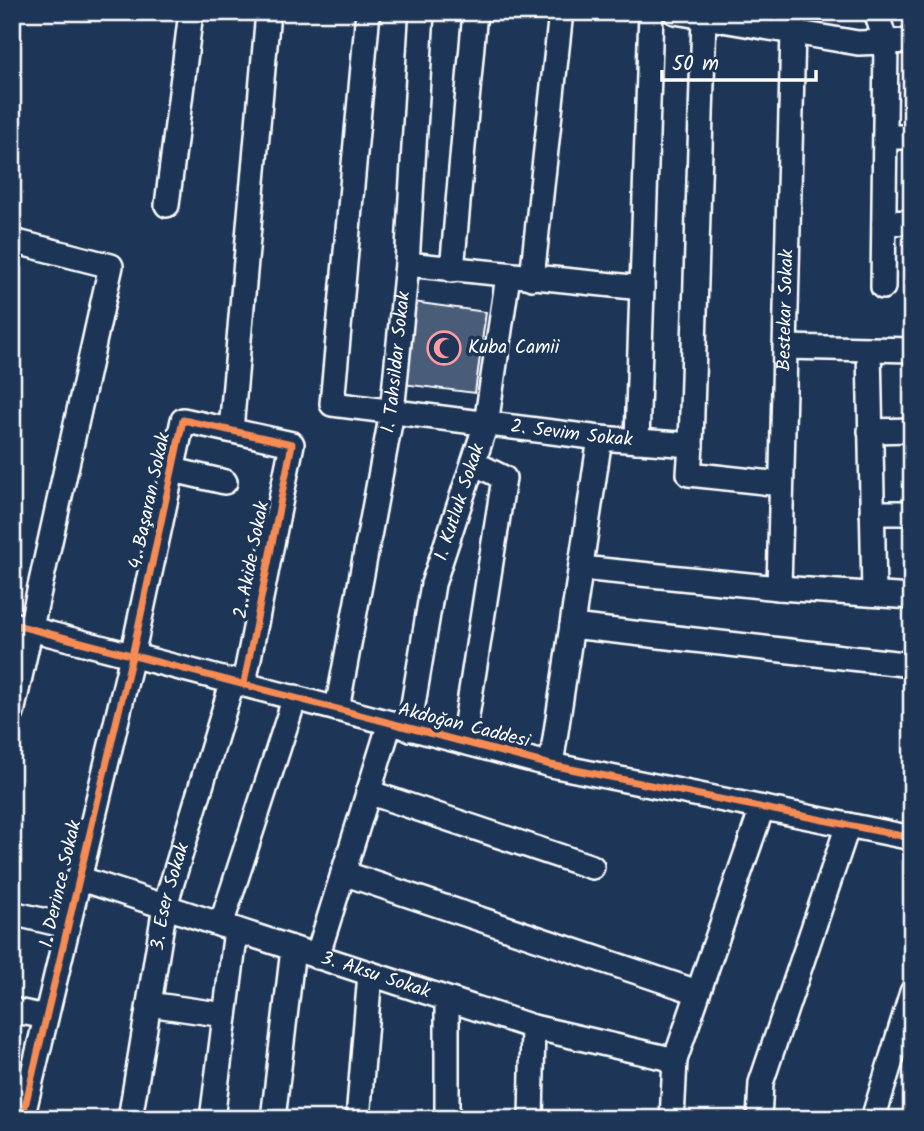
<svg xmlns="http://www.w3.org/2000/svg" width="924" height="1131" font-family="Kalam,sans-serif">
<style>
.building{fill:#4a5d79;stroke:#fff;stroke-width:2}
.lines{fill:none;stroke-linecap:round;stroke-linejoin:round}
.minor-casing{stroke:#fff;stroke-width:28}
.minor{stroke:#1d3557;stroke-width:23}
.cycleway-casing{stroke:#1d3557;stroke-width:11}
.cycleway{stroke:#f68b52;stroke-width:7}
.labels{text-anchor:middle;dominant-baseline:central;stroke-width:7;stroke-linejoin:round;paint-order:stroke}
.street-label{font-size:19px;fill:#fff;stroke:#1d3557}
.poi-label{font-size:19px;fill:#fff;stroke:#1d3557;text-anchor:start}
</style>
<rect width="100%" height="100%" fill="#1d3557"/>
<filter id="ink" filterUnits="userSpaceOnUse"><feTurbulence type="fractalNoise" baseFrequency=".0143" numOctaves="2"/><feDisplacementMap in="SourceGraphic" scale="14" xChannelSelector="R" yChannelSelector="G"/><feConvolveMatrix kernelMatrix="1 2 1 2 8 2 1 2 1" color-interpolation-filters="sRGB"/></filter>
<g filter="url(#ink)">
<polygon class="building" points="413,302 486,312 475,393 402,384"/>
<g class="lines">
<defs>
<g id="minor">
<path id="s1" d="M368 12 332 404 600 438 691 445 689 474 781 484"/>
<polyline points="675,12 858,43 912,41"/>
<polyline points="876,12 886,43 883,287"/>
<polyline points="885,137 912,137"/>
<polyline points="167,205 191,12"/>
<polyline points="884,223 912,222"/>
<polyline points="407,264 642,288"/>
<polyline points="452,270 475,12"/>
<polyline points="532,278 561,12"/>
<polyline points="786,347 912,350"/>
<polyline points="869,349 874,594"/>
<polyline points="231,430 268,12"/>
<polyline points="870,431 912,430"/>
<polyline points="637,441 651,12"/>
<polyline points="691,445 704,17"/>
<polyline points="173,470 225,482"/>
<polyline points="872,513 912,513"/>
<polyline points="581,568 779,588 912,597"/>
<path id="s2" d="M779 588 793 31"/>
<polyline points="12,624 551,765 912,838"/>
<polyline points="572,626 912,665"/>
<path id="s3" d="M337 709 392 412 407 264 422 12"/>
<polyline points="12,713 111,266 13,241"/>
<path id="s4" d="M409 729 433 584 486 424 508 276"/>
<polyline points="463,742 504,478 474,463"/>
<polyline points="551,765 600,438"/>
<polyline points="368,792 592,867"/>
<polyline points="343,873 697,992"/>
<path id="s5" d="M78 878 533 1027 675 1060"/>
<polyline points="12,913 67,926"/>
<polyline points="221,925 295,697"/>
<polyline points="317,957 390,723"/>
<polyline points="149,1004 225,1015"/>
<polyline points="12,1010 46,1017"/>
<polyline points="22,1119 132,656 183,420 292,444 244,683"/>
<path id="s6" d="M130 1119 165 906 233 680"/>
<polyline points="212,1119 236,930"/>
<polyline points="273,1119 293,949"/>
<polyline points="358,1119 370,974"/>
<polyline points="447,1119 447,1000"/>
<polyline points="531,1119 533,1027"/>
<polyline points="672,1119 675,1060 762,808"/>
<polyline points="759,1119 761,1083 848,825"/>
<polyline points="873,1119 912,992"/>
</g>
</defs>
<use href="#minor" class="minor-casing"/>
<use href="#minor" class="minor"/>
<defs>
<g id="cycleway">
<polyline points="12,624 551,765 912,838"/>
<polyline points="22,1119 132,656 183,420 292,444 244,683"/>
</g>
</defs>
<use href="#cycleway" class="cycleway-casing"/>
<use href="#cycleway" class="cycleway"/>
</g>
</g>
<defs>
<symbol id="mosque-ring" viewBox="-11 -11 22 22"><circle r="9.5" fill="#1d3557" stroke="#ff9aa2" stroke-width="1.5"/><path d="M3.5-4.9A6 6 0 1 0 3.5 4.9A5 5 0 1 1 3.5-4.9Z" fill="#ff9aa2"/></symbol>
</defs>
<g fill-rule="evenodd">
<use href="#mosque-ring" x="425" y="329" width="38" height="38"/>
</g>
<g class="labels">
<g class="street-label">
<text stroke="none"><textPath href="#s2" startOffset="278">Bestekar Sokak</textPath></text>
<text stroke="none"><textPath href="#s3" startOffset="352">1. Tahsildar Sokak</textPath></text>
<text stroke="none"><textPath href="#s1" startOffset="635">2. Sevim Sokak</textPath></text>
<text transform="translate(150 501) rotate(-78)">4. Başaran Sokak</text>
<text stroke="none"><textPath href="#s4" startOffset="233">1. Kutluk Sokak</textPath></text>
<text transform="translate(252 560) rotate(-79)">2. Akide Sokak</text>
<text transform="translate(464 726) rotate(14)">Akdoğan Caddesi</text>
<text transform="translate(61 884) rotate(-77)">1. Derince Sokak</text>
<text stroke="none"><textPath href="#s6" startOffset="226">3. Eser Sokak</textPath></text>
<text stroke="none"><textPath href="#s5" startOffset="313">3. Aksu Sokak</textPath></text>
</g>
<g class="poi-label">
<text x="468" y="348">Kuba Camii</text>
</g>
</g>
<rect width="924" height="1131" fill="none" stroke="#1d3557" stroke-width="42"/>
<rect x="21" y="21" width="882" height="1089" fill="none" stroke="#fff" stroke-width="2.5" filter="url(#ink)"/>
<path d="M662 70v10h154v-10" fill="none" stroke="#ffffff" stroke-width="3.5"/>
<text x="672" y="70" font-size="21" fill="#ffffff" stroke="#1d3557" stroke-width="5" paint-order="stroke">50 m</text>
</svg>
